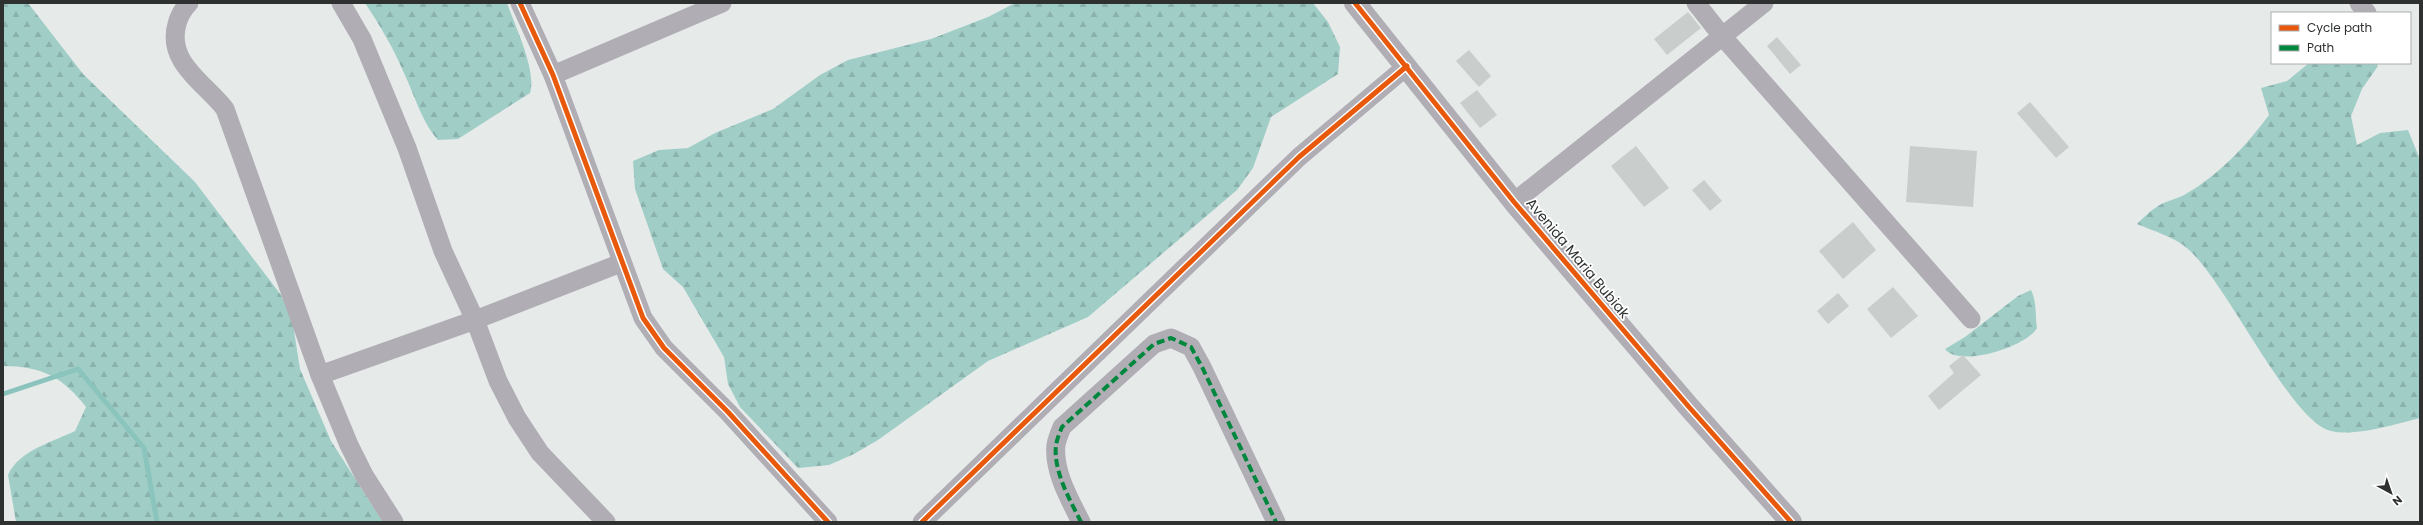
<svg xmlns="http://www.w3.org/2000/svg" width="2423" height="525" font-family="Poppins,sans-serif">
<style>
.forest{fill:url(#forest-firs)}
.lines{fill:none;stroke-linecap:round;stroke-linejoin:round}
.stream{stroke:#8ac4bc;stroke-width:5}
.building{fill:#c9cdcc}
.minor{stroke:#b0aeb4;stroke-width:19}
.tertiary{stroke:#b0aeb4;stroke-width:22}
.quiet{stroke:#00873e;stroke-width:4;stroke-dasharray:8 4;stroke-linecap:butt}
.cycleway-casing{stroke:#fff;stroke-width:8}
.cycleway{stroke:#e8590c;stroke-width:5}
.labels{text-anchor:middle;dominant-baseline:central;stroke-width:3.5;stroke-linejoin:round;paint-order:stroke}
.street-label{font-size:14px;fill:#2f3131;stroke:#fff}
</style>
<defs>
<pattern id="forest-firs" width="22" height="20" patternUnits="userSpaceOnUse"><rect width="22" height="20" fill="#a0cec7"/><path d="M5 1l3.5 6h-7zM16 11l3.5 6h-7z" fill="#8ab1ab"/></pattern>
</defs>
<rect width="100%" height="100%" fill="#e6ebea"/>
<g class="forest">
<path d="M3 3H28L83 74 195 182 281 295 292 318 300 369 331 441 383 522H16L8 475C19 450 53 442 75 431L86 407C63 377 41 366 3 366Z"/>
<path d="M365 3H507C515 26 537 71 530 93L458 139 438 140C421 121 414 93 403 71 393 47 379 24 365 3Z"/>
<polygon points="1015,3 1313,3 1328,22 1340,47 1338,74 1271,117 1253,168 1237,190 1088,317 988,361 878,440 854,454 829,465 798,468 740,407 728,384 724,357 683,287 663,269 635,189 633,161 659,150 688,148 715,133 773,109 820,75 848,60 931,39 988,17"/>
<path d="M2309 63H2376L2378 66 2362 89 2351 116 2357 145 2380 133 2408 130 2419 157 2420 418C2396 424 2355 437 2331 431 2290 421 2227 283 2188 249 2175 237 2153 231 2137 224 2143 218 2150 211 2158 206 2166 201 2176 199 2184 195 2218 176 2246 146 2269 115L2261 88 2287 81Z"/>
<path d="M2031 290C2037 302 2035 315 2037 328 2026 347 1959 368 1945 349L1965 337 2018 296Z"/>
</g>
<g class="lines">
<polyline class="stream" points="3,394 78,369 144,448 157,522"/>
</g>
<g class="building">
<polygon points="1688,12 1701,28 1667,55 1654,39"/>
<polygon points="1777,37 1801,65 1790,74 1767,46"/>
<polygon points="1469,50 1491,76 1479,87 1456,61"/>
<polygon points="1477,90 1497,115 1480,128 1460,103"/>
<polygon points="2030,102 2069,147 2056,158 2017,113"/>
<polygon points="1636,146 1669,188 1644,207 1611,166"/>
<polygon points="1910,146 1977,151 1973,207 1906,202"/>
<polygon points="1704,180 1722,201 1710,211 1692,190"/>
<polygon points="1853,222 1876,250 1843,279 1819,251"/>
<polygon points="1893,287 1918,316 1891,338 1867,309"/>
<polygon points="1838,293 1849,306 1828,324 1817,311"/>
<polygon points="1963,355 1981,375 1939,410 1928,396 1954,373 1949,366"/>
</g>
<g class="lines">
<g class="minor">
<path d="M189 3C183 9 179 16 177 24 166 62 205 83 225 109L320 375 349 445 364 475 394 522"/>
<polyline points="341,3 362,39 407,148 443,251 475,320 498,381 517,418 540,453 606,522"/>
<polyline points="520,3 553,75 643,318 664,348 728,412 828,522"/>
<polyline points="1696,3 1722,36 1971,319"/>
<polyline points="2359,3 2367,13"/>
<polyline points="553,75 722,3"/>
<polyline points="1514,202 1764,3"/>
<polyline points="320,375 475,320 621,263"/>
<polyline points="922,522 1299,157 1407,66"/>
<path d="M1081 522C1070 500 1053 471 1056 445 1057 439 1060 432 1062 427L1154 344 1171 338 1191 347 1202 367 1276 522"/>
</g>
<polyline class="tertiary" points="1355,3 1514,202 1689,407 1791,522"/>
<path class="quiet" d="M1081 522C1070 500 1053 471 1056 445 1057 439 1060 432 1062 427L1154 344 1171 338 1191 347 1202 367 1276 522"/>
<defs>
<g id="cycleway">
<polyline points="520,3 553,75 643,318 664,348 728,412 828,522"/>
<polyline points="1355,3 1514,202 1689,407 1791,522"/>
<polyline points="922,522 1299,157 1407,66"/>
</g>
</defs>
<use href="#cycleway" class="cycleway-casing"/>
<use href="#cycleway" class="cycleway"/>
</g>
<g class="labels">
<g class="street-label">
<text transform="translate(1578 258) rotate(50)">Avenida Maria Bubiak</text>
</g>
</g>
<rect width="2423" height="525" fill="none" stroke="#2f3131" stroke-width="8"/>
<rect x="2271" y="12" width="140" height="52" fill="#ffffff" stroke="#acadad"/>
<rect x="2279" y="25" width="20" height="6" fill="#e8590c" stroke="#acadad"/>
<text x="2307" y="32" font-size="12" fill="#2f3131">Cycle path</text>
<rect x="2279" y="45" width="20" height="6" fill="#00873e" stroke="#acadad"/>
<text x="2307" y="52" font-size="12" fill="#2f3131">Path</text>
<g transform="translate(2391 493) rotate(140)" stroke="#ffffff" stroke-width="3" paint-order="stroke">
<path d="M0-3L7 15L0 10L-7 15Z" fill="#2f3131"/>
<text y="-6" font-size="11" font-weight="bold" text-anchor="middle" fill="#2f3131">N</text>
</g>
</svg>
